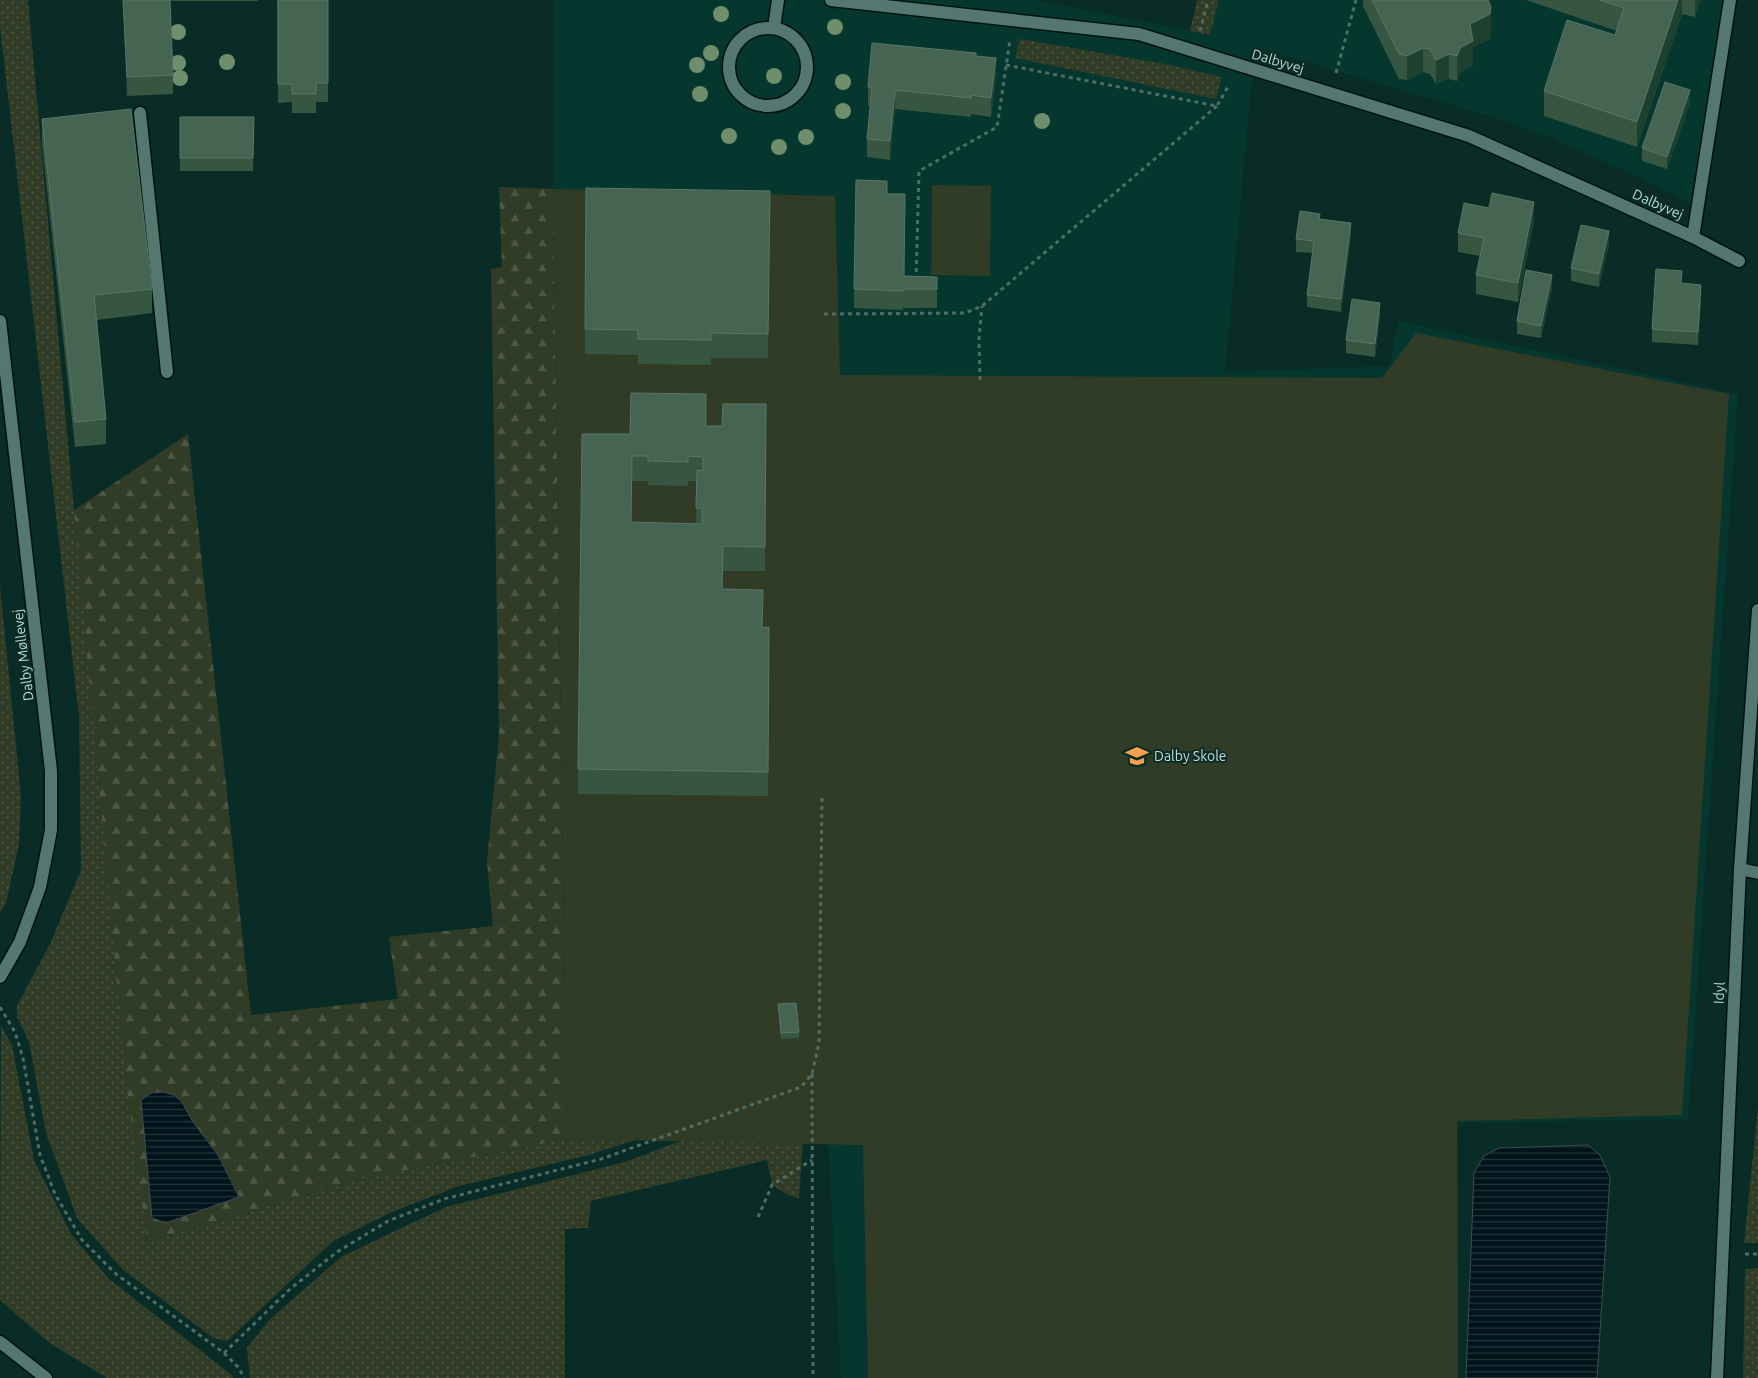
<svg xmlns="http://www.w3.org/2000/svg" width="1758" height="1378" font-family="Ubuntu,sans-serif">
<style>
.built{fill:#05372f}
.grass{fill:url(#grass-dots)}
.forest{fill:url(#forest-firs);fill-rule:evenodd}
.garden{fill:#313c27}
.water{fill:url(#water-rules);stroke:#3c4f52}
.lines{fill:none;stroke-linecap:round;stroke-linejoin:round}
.minor-casing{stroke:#00140f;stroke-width:15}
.path{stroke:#4f6d66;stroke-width:3;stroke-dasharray:4 4;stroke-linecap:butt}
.minor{stroke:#54786f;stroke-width:12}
.tree{fill:#6e8e6c}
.wall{fill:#375642;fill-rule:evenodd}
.shaded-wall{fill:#1e4030}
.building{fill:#466452;stroke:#5a7666;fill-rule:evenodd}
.labels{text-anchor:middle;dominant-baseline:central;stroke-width:4;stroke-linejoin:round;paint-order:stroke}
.street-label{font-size:14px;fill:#c6d8d3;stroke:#092d26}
.poi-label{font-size:14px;fill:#c6d8d3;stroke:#092d26;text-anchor:start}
</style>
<defs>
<pattern id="grass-dots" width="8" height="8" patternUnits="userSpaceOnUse" patternTransform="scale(1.25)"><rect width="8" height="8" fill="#313c27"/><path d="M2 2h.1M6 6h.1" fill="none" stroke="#4d5745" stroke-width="1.8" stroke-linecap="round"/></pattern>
<pattern id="forest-firs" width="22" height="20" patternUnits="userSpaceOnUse" patternTransform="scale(1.25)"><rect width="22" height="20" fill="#313c27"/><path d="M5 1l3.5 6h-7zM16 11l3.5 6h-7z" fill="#4d5745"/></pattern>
<pattern id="water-rules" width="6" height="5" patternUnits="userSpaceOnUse" patternTransform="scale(1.25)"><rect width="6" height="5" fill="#01141b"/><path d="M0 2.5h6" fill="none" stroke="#25353b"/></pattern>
</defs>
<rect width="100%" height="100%" fill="#092d26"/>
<polygon class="built" points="554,0 1037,0 1210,35 1219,0 1722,0 1693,205 1645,180 1551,138 1506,121 1262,49 1251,85 1225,372 1389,366 1399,321 1738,394 1688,1119 1458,1123 1458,1378 841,1378 828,1140 567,1139 553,189"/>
<g class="grass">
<polygon points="0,0 28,0 74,510 147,1242 361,1179 567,1139 672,1128 589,1155 459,1186 392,1212 333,1241 227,1341 213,1338 122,1269 77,1218 46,1133 29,1042 17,1017 17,1006 50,944 81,870 79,716 0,26"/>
<polygon points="1197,0 1219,0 1210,35 1190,31"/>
<polygon points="1020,39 1165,64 1222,77 1216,99 1015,58"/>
<polygon points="0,586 21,796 19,844 6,903 0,913"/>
<polygon points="1,1026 12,1045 34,1160 71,1234 108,1278 233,1376 233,1378 107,1378 48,1342 0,1300"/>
<polygon points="806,1096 799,1198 788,1195 772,1185 767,1160 591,1201 588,1228 565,1229 565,1378 250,1378 247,1348 269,1320 341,1257 399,1229 446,1207 625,1162 781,1103"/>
<polygon points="1758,1108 1758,1243 1744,1243"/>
<polygon points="1758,1268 1758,1378 1743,1378 1745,1269"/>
</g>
<path class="forest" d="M499 187 553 189 567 1139 361 1179 147 1242 125 1074 74 510 188 434 251 1015 398 999 389 937 493 926 487 862 499 734 491 269 502 267ZM141 1100 182 1102 193 1122 205 1137 231 1179 239 1197Z"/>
<g class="garden">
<polygon points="932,185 991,186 990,276 931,275"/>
<polygon points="553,189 835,196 840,375 1382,378 1416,333 1729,394 1682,1115 1457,1121 1458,1378 868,1378 863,1145 567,1139"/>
</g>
<g class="water">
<polygon points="164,1092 174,1095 182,1102 193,1122 218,1155 239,1197 166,1223 152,1218 141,1100 151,1093"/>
<polygon points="1588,1145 1600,1155 1610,1177 1597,1378 1466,1378 1474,1173 1484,1156 1499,1148"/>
</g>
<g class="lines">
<defs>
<g id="minor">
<polyline points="831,0 1139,34 1469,136 1693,237 1739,261"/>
<polyline points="774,28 778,0"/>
<circle cx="768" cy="67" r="39"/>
<polyline points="140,113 167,372"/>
<polyline points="1693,237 1730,0"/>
<polyline points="0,321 51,771 51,830 40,887 20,942 0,977"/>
<polyline points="1740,869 1758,873"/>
<polyline points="0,1342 46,1378"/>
<polyline points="1717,1378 1740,869 1758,610"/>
</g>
</defs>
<use href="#minor" class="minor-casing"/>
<g class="path">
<polyline points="1200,31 1208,0"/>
<polyline points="1006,65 1217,106 1229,85"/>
<polyline points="1336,73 1356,0"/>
<polyline points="916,280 919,171 997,127 1010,40"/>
<polyline points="824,314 965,313 982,306 1217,106"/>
<polyline points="980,380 979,339 982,306"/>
<polyline points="0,1007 15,1032 23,1058 40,1155 55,1194 82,1240 116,1274 224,1353 239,1368 244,1378"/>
<polyline points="812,1074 813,1378"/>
<polyline points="758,1217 772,1185 812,1160"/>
<polyline points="1745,1254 1758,1254"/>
<polyline points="224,1353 290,1289 337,1252 388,1221 444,1199 601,1159 801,1087 812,1074 819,1043 822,796"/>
</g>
<use href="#minor" class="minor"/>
</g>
<g class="tree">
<circle cx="721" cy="14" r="8"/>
<circle cx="835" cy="27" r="8"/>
<circle cx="178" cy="32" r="8"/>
<circle cx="711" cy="53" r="8"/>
<circle cx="227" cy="62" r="8"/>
<circle cx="178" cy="63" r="8"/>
<circle cx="697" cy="65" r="8"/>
<circle cx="774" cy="76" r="8"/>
<circle cx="180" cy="78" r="8"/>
<circle cx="843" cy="82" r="8"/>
<circle cx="700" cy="94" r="8"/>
<circle cx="843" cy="111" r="8"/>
<circle cx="1042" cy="121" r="8"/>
<circle cx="729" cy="136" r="8"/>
<circle cx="806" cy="137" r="8"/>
<circle cx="779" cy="147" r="8"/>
</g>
<g class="wall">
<polygon points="123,0 258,0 258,1 170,1 173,75 173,94 127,96"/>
<polygon points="277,0 328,0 328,102 316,102 316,113 292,113 292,102 278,103"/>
<polygon points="1363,0 1488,0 1491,31 1490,39 1473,47 1473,66 1460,72 1457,81 1449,79 1436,84 1430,74 1423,72 1407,80 1399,79 1363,6"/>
<polygon points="1526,0 1700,0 1695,17 1682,14 1637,147 1544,116 1544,91 1615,35 1617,31"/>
<polygon points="976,56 996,77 991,117 971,114 971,117 895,109 890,160 867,157 867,139 870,106 868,106 868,87"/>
<polygon points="1690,103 1667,169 1642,161 1642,148"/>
<polygon points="180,117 254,117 253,171 180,171"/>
<polygon points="42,119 152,289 152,313 97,320 106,419 106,444 75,447 42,144"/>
<polygon points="770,191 768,358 711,358 711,365 638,364 638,355 585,354 585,329"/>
<polygon points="887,194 904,276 937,277 937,308 903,308 903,310 854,308 854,289"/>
<polygon points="1320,219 1351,236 1341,312 1307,307 1307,295 1313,253 1296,252 1296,239"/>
<polygon points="1534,220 1518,302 1476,294 1476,275 1480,256 1458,252 1458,233"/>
<polygon points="1609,244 1599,287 1571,281 1571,268"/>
<polygon points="1552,288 1541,338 1517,334 1517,321"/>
<polygon points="1701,298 1698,345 1652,342 1652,329"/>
<polygon points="1380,316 1375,357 1346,353 1346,340"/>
<path d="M766 404 765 571H723L722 589 763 628 769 627 768 796 578 794 582 434H630L706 426H722ZM632 481H648V485L688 486V481H697L696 524 631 522Z"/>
<polygon points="778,1004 799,1032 799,1038 781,1039"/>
</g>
<g class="shaded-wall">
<polygon points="1678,0 1682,0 1682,14 1637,147 1637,122"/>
<polygon points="1695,0 1700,0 1695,17"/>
<polygon points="1491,7 1491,31 1490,39 1473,47 1473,66 1460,72 1457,81 1457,56 1470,24"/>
<polygon points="1423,48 1423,72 1407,80 1407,56"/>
<polygon points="1449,54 1449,79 1436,84 1436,60"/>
<polygon points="996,58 996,77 991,117 991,98"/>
<polygon points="895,90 895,109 890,160 890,141"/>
<polygon points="1690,90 1690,103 1667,169 1667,157"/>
<polygon points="1534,202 1534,220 1518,302 1518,283"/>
<polygon points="1351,223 1351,236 1341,312 1341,299"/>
<polygon points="1609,231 1609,244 1599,287 1599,274"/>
<polygon points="1552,275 1552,288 1541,338 1541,326"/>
<polygon points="1701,285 1701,298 1698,345 1698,332"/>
<polygon points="1380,303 1380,316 1375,357 1375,344"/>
<polygon points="632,456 632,481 631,546 631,522"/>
</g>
<g class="building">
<polygon points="123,0 170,0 173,75 127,77"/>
<polygon points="278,0 328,0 328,83 316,83 316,94 292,94 292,84 278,84"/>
<polygon points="1372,0 1488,0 1491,7 1490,14 1470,24 1473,41 1460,48 1457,56 1449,54 1436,60 1430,49 1423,48 1407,56 1399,54"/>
<polygon points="1599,0 1678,0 1637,122 1544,91 1567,20 1615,35 1624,8"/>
<polygon points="872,43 976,53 976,56 996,58 991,98 971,95 971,98 895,90 890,141 867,139 872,87 868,87"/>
<polygon points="1665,82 1690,90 1667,157 1642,148"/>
<polygon points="131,109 152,289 94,295 106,419 75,422 42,119"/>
<polygon points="180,117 254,117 253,158 180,158"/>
<polygon points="856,180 887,181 887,194 905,194 904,276 937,277 937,289 903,289 903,291 854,289"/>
<polygon points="586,188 770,191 768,334 711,333 711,340 638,339 638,330 585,329"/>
<polygon points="1492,193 1534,202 1518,283 1476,275 1484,238 1458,233 1464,203 1489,208"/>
<polygon points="1300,211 1320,214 1319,219 1351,223 1341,299 1307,295 1314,241 1296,239"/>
<polygon points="1581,225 1609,231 1599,274 1571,268"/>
<polygon points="1656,269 1682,271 1681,283 1701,285 1698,332 1652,329"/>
<polygon points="1526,270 1552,275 1541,326 1517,321"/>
<polygon points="1352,299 1380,303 1375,344 1346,340"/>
<path d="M631 393 706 394V426H722L723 404H766L765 547 723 546 722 589 763 590 762 628 769 627 768 772 578 769 582 434H630ZM632 456H648V461L688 462V456L703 457V471L697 470 696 508H702V524L631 522Z"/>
<polygon points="796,1003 799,1032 781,1033 778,1004"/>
</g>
<defs>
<symbol id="school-bare" viewBox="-9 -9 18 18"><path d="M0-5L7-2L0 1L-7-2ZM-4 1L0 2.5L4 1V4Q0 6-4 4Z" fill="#f99f4d" stroke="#092d26" stroke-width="2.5" paint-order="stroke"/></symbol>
</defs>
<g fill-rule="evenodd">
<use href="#school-bare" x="1121" y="740" width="32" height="32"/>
</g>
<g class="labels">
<g class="street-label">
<text transform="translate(1278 61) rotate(17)">Dalbyvej</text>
<text transform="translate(1658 204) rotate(24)">Dalbyvej</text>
<text transform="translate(23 655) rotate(-97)">Dalby Møllevej</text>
<text transform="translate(1719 993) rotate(-87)">Idyl</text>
</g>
<g class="poi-label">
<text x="1154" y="756">Dalby Skole</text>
</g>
</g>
</svg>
